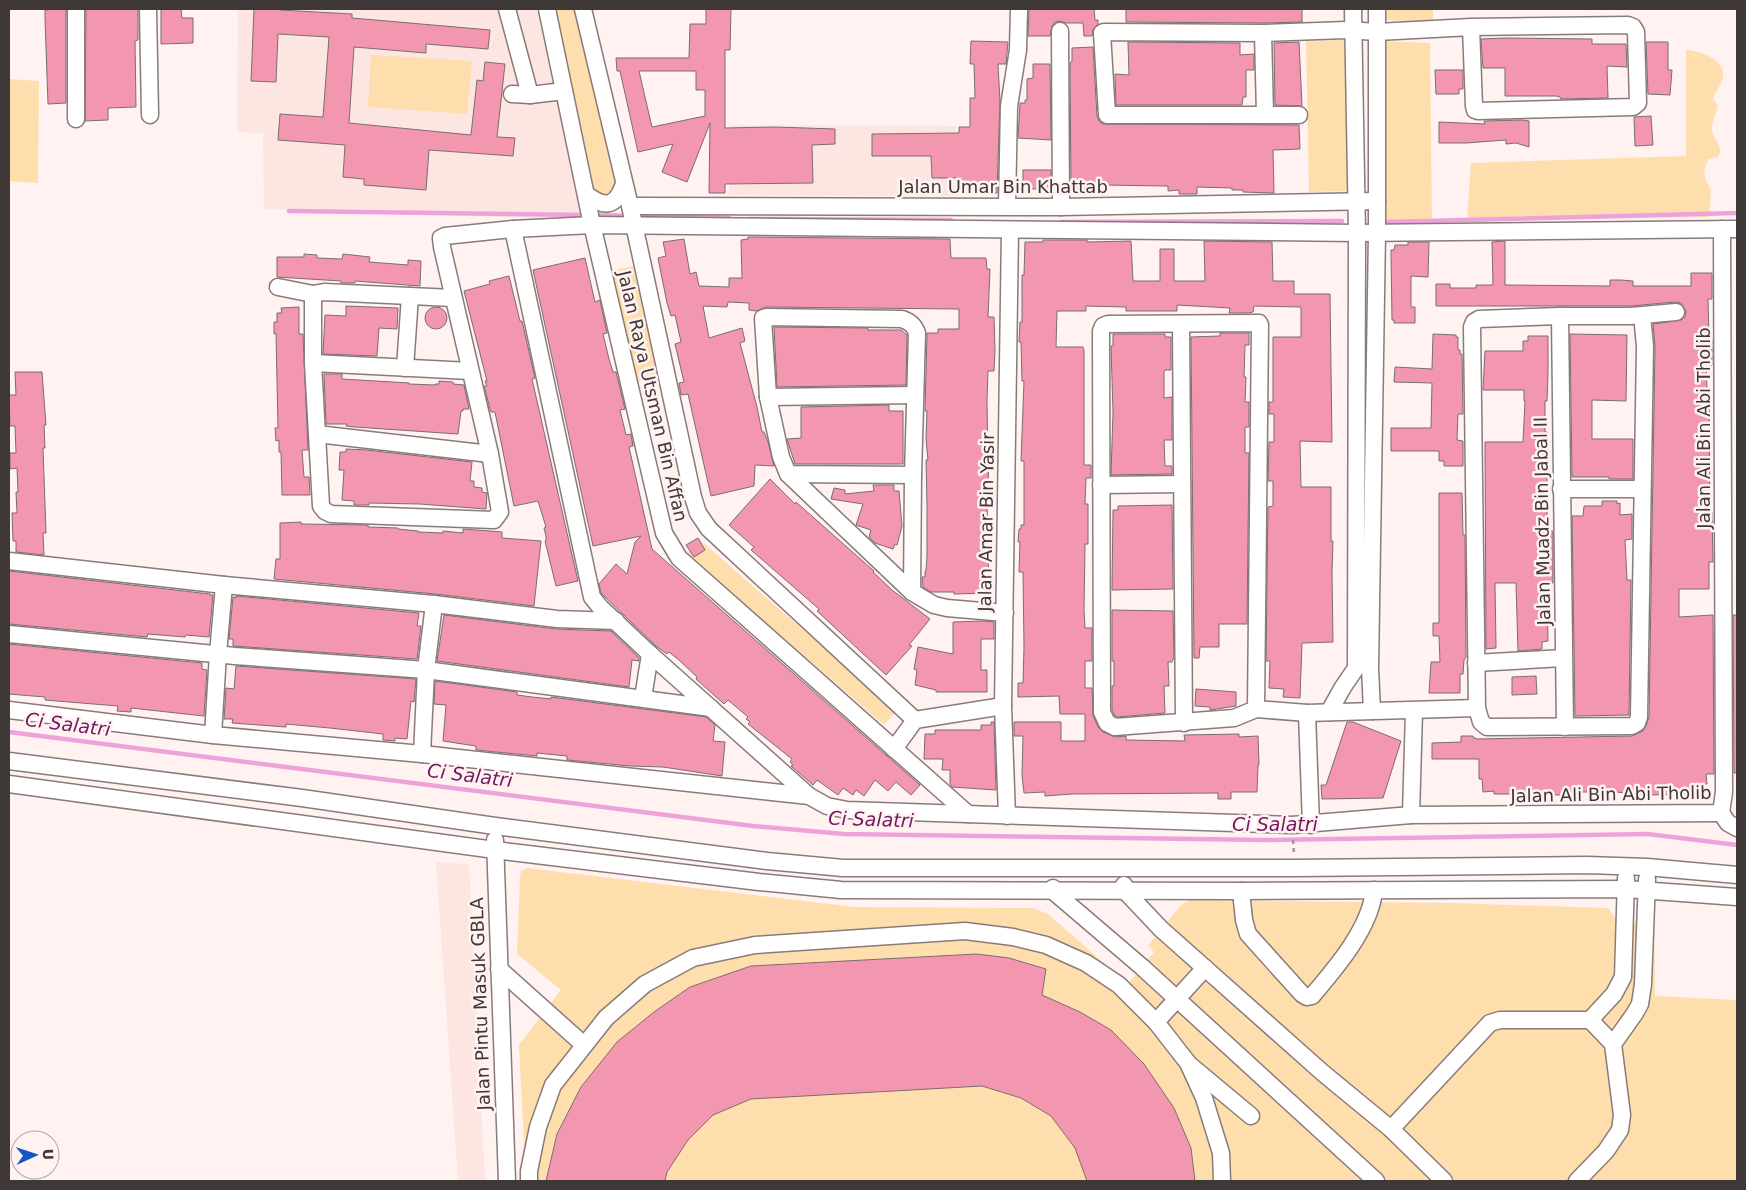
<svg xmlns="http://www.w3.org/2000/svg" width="1746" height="1190" font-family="'DejaVu Sans',sans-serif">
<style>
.built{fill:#fde5e1}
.green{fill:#fedead}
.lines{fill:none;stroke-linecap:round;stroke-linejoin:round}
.stream{stroke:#eea2da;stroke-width:4.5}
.building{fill:#f397b0;stroke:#7b6d70;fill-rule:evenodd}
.minor-casing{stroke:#897b79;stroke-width:19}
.path{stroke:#a09695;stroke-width:2.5;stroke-dasharray:4 4;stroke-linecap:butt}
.minor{stroke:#fff;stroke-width:16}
.labels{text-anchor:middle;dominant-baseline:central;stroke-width:5;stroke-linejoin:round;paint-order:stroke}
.street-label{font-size:18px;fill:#3e3837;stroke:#fff2f0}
.water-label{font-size:19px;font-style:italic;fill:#701960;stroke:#fff2f0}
</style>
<rect width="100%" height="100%" fill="#fff2f0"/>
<g class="built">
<polygon points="238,9 544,9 591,220 264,209 263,133 237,132"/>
<polygon points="728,125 956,126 957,196 729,195"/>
<polygon points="436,862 469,864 485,1181 458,1181"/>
</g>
<g class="green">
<polygon points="553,9 577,9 617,188 611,197 593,192"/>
<polygon points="1383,9 1433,9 1433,22 1383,20"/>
<polygon points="1350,40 1351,191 1309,192 1306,41"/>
<polygon points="1381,41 1430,43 1432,224 1382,226"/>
<path d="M1686 50C1699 50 1726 60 1723 77 1721 84 1716 92 1713 99L1718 106C1716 113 1711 124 1712 130 1714 141 1724 146 1718 157L1709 159C1702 170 1703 178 1711 189L1709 217 1467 220 1471 163 1686 156Z"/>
<polygon points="371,55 472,61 467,114 368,107"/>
<polygon points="9,79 39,81 38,183 9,181"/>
<polygon points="633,266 659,376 637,382 611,271"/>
<polygon points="699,539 896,711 884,725 687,554"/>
<polygon points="527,868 855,907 1033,908 1048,914 1128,984 1154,952 1148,946 1181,905 1190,900 1450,903 1608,908 1617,921 1646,922 1654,910 1655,996 1737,1000 1737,1181 526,1181 519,1045 561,990 517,954 520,878 521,871"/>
</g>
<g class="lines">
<g class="stream">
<polyline points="289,211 587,215"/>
<polyline points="594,215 729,218"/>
<polyline points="749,219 951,220"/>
<polyline points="1061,222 1342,221"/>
<polyline points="1385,222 1737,213"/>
<polyline points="9,732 753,826 844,834 1266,840 1648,834 1737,845"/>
</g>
</g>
<g class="building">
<polygon points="48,9 66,9 66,103 48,104 45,19 45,10 48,10"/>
<polygon points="86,9 138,9 138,40 135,41 136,107 108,108 108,120 85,121"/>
<polygon points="161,9 181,9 182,18 193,18 193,43 161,44"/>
<polygon points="254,9 280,9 280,10 352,14 352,18 490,30 488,49 426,44 426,53 354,47 349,123 471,135 477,80 483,81 485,62 505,64 497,137 515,138 513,156 429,150 426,190 364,185 364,179 343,177 345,145 278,140 280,114 323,117 329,37 278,34 276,82 251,81"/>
<path d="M706 9H731L730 50H725V128L775 127 835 129V144L812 145 813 183 725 184V193H709L710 123 687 182 662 172 673 144 638 152 620 71H617L616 58H689L690 24H706ZM639 71H696V90H705V116L652 127Z"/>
<polygon points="1029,9 1094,9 1095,20 1098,20 1098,24 1093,29 1092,36 1084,36 1083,23 1066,23 1060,21 1055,22 1052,26 1050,36 1028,36"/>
<polygon points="1126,9 1302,9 1302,22 1263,23 1126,22"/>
<polygon points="1506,38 1592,39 1592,44 1626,44 1627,67 1607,66 1608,98 1561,99 1560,97 1556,96 1505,96 1505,68 1483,68 1481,39"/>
<polygon points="971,41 1008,42 1006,64 998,64 1000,101 997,193 960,193 960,178 932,178 931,156 872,156 872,134 959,133 959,127 970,127 970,98 975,98 974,64 970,64"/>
<polygon points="1128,42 1240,43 1240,55 1254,54 1254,70 1246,70 1246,97 1243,97 1242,105 1116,105 1115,74 1129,75"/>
<polygon points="1299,42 1302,106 1275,105 1274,43"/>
<polygon points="1646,42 1668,42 1668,70 1672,70 1670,95 1648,94"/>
<polygon points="1093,47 1097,116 1099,121 1103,124 1299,125 1300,149 1273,150 1274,193 1243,192 1243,190 1232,190 1232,188 1197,187 1197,194 1179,194 1179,190 1168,191 1168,186 1165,186 1104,185 1105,192 1071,191 1070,63 1072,61 1072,48"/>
<polygon points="1033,64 1050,64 1051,140 1018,138 1020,103 1025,103 1025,100 1027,100 1027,79 1033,78"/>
<polygon points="1435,70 1463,70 1463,89 1459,89 1459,94 1436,94"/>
<polygon points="1651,116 1653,145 1635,146 1634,117"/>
<polygon points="1523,120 1529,121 1529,147 1516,143 1506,144 1506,140 1466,143 1439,143 1439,122 1485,124 1484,121"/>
<rect x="1023" y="170" width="28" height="19"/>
<polygon points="748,237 950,239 951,258 986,258 987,269 990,269 988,317 994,317 995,351 994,371 988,371 987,399 988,462 989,462 987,503 989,593 954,594 954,592 931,592 923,587 922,577 925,577 925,571 926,571 927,556 927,505 926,460 928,460 926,439 927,411 925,411 927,333 938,333 938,329 959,329 959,309 766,307 756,311 749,310 749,303 728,302 727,307 703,306 709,338 742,328 745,341 740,343 757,407 762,432 764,432 768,442 774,466 755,465 754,486 711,496 688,394 681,395 679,383 684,382 675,344 681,342 675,315 671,316 667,303 658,258 666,256 663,242 684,239 690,274 696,272 699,286 729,287 729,278 742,278 741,240 748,239"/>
<polygon points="1043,240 1087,240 1087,242 1131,241 1133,281 1160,281 1160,249 1174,249 1174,281 1205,281 1204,241 1272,242 1273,281 1294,281 1294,294 1330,294 1332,442 1300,441 1301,487 1331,487 1331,541 1333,541 1332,573 1333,642 1302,643 1300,698 1283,697 1284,689 1269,688 1270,661 1266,661 1268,507 1273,506 1273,481 1268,481 1269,442 1274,442 1274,414 1269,414 1269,402 1273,402 1273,337 1301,337 1301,307 1254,306 1253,312 1249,313 1229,313 1230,308 1177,305 1177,311 1126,311 1126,307 1086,306 1086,311 1057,311 1056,347 1083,347 1084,351 1084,465 1091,465 1091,478 1086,478 1085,504 1088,504 1088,544 1085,544 1084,610 1085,628 1092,628 1092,661 1085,661 1085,688 1092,688 1093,716 1098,727 1103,732 1115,737 1126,736 1126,740 1185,741 1184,735 1239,734 1239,737 1258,736 1259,765 1258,765 1257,792 1231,792 1231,799 1218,799 1218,793 1072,794 1045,796 1045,792 1024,793 1022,775 1023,736 1014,736 1014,722 1061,722 1061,741 1085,741 1085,714 1060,714 1059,696 1018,697 1018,683 1023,683 1024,647 1023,572 1019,572 1020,542 1018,542 1019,529 1021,529 1021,525 1024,525 1024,461 1021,461 1024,381 1022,381 1021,342 1019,342 1020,322 1022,322 1022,275 1024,275 1025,242 1043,242"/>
<polygon points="1505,241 1505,285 1610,286 1610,280 1621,280 1633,281 1633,286 1691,286 1691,273 1712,273 1712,299 1708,299 1709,339 1712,339 1712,365 1706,365 1707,388 1709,388 1710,512 1712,512 1713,562 1709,562 1709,589 1679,589 1679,617 1713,615 1714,774 1706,774 1707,784 1691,784 1691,794 1649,795 1616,792 1565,792 1565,795 1542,795 1542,797 1529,798 1528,794 1494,794 1494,791 1483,792 1482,779 1479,779 1479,759 1432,759 1432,743 1461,742 1461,736 1473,736 1473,738 1476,738 1476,739 1632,736 1643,731 1646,726 1649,717 1655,346 1653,324 1681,320 1685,317 1686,311 1681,303 1675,302 1631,306 1436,306 1436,284 1450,284 1450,288 1476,288 1476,285 1493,285 1492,242"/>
<polygon points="1408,242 1429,242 1428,277 1411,276 1411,307 1415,307 1415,323 1394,323 1394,320 1392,320 1391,250 1394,250 1395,245 1408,245"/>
<polygon points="304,254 317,255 317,258 342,259 343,254 370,257 369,262 408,265 408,260 421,261 420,286 355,281 355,283 341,283 341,281 277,277 277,257 304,257"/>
<polygon points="585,258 595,302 600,300 607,333 603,334 609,359 613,372 616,372 625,409 620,410 626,435 631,434 633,446 629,447 652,549 920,785 911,795 896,782 888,791 875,780 864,796 856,790 853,795 843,788 838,795 817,780 813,785 791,766 793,765 790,762 792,759 748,724 750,722 746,719 748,717 728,700 724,704 696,679 697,677 679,660 669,652 667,654 656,646 601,593 599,584 616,564 627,574 635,542 641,536 593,546 533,270"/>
<polygon points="509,276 520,321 522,321 535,378 532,379 578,581 556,586 545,541 546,541 546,536 544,528 546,527 538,501 514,506 495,412 491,412 490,409 484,386 487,386 485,381 487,381 464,291 490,284 489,281"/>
<polygon points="346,306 398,308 397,329 379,328 377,356 323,354 325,315 346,316"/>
<circle cx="436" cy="318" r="11"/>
<polygon points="299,307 299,334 303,334 308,450 302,450 304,477 309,477 310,495 282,495 281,452 279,452 279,440 276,441 275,428 278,428 276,333 274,334 274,322 277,322 277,313 282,313 281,308"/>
<polygon points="774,327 868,328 868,330 901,330 907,335 906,385 777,387"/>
<polygon points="1220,333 1249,333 1249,345 1245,345 1244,377 1246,377 1245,402 1249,402 1249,427 1245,427 1245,453 1249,453 1247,624 1219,624 1219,647 1200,647 1199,658 1194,658 1191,337 1220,336"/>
<polygon points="1113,334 1165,334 1165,337 1171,337 1171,370 1165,370 1164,372 1164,398 1172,397 1172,440 1164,440 1165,466 1172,466 1172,474 1111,475 1113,412 1111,346 1113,346"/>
<polygon points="1433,334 1456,335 1456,337 1458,337 1458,350 1460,350 1460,354 1462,354 1463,414 1458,414 1457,440 1463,441 1463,466 1444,466 1444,461 1439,461 1439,451 1391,451 1391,428 1431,428 1432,383 1394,382 1395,367 1432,369"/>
<polygon points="1570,334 1627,335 1626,401 1592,400 1592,439 1633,439 1633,479 1609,479 1609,477 1572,477"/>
<polygon points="1528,336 1548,336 1548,374 1547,401 1545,401 1545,432 1547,432 1547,532 1553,531 1553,583 1547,583 1548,641 1542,642 1542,649 1518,651 1516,583 1495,583 1496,648 1486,649 1485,442 1523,442 1525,401 1524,401 1524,390 1483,390 1485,351 1523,351 1523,341 1528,341"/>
<polygon points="15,372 42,372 46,425 44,425 45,448 43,448 46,533 43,533 44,555 16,552 16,541 13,541 12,513 17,513 16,492 18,492 17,468 10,469 10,453 16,453 15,426 10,426 9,395 16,395"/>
<polygon points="324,374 342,374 342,379 409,383 409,384 435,385 435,384 439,384 439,381 453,382 453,384 464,385 469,409 463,409 463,411 461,411 458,434 355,427 346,426 347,424 326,424"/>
<polygon points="889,405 889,411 903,411 903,464 795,464 787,439 801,438 801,407"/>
<polygon points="346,449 367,450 472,462 470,481 474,481 474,487 482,488 482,492 487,493 486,509 420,504 369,503 369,505 354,505 354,501 342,500 344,470 339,470 340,452 346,452"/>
<polygon points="770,479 795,504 796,502 874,571 873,572 892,590 930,619 909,645 912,646 886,675 817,611 819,609 751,550 754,547 729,525"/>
<polygon points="873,485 894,485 894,491 899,491 902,526 897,545 895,544 893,549 875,543 869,537 871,530 856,525 863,504 831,499 834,488 845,490 845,494 874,491"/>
<polygon points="1439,493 1462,493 1463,535 1465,535 1466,657 1464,660 1463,674 1460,674 1460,693 1429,693 1431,662 1440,662 1439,636 1433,636 1433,623 1439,623"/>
<polygon points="1602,501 1617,501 1617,504 1620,503 1620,515 1632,514 1632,539 1625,540 1627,580 1631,580 1629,715 1575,716 1572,516 1583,516 1584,506 1602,506"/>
<polygon points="1172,505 1173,589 1112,590 1113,510 1118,510 1118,506"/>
<polygon points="301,522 301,524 368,525 368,527 398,528 398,529 418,531 418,532 443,533 443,531 463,533 463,529 490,531 502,532 502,538 541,541 534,606 435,594 274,579 276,559 280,559 280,523"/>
<polygon points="698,538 705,550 694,557 686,545"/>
<polygon points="9,571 210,594 210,595 213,595 209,637 186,635 185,637 148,634 147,637 9,624"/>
<polygon points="236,596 419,613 417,626 421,626 417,659 233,646 233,639 229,639 233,597 236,598"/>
<polygon points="1112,610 1173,611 1174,657 1172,662 1168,662 1169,686 1164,686 1165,713 1117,717 1115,716 1112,710 1112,686 1114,686 1114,661 1112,661"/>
<polygon points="444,615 556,629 611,631 639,658 639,661 632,660 629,687 437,661"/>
<polygon points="1733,615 1737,615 1737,773 1734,773"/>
<polygon points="984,621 994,622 994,639 981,639 981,670 987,670 987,692 936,692 936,690 915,685 917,670 914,669 918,647 953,654 953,622"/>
<polygon points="9,644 202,663 202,669 207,670 204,716 131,708 131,712 117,711 118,706 45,700 45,697 9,694"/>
<polygon points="236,666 416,679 414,702 411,701 407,739 395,738 395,741 383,740 383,734 330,728 286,724 286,727 232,723 233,719 224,719 226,688 234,689"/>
<polygon points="1536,676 1537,694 1512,695 1512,677"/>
<polygon points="435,681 517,692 517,695 532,697 551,699 551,697 706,717 715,725 713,741 725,742 722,776 663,767 630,766 567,760 567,756 537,753 537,756 476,750 476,746 443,741 446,705 434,704"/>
<polygon points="1196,689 1236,692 1236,706 1210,710 1210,707 1195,706"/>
<polygon points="991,722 994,722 996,790 952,787 950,784 950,770 942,770 943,759 924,759 925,734 935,734 935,730 981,730 981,725 991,725"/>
<polygon points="1347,722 1353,722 1401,741 1383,798 1322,799 1321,785 1326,785"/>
<polygon points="977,954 1009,958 1046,969 1042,995 1080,1012 1111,1030 1144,1064 1174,1108 1191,1148 1195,1181 1087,1181 1075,1148 1051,1116 1021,1098 982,1086 751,1099 713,1115 688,1140 667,1172 665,1181 546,1181 557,1134 581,1087 617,1042 654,1012 690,987 751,966"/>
</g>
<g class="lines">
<defs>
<g id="minor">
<polyline points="148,9 150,115"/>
<polyline points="507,9 530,95"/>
<polyline points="547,9 591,220 664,533 679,558 968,814"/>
<polyline points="583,9 630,206 693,497 698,513 709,529 915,720"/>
<polyline points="1060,31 1061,207"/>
<polyline points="1263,33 1265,114"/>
<polyline points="512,94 530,95 564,91"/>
<polyline points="1299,115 1107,115 1102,33 1104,32 1263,33 1346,30 1377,32 1471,27 1628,25 1633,27 1636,32 1638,103 1633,107 1478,111 1475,110 1474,106 1471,27"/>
<polyline points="76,119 76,9"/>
<path d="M587 195C606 209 616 206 624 184"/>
<polyline points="630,206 1061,207 1377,201"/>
<polyline points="1007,206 1009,106 1018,50 1019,9"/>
<polyline points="513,229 592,597 600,607 650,654 809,796"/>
<polyline points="278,287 313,294 324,292 453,298"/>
<polyline points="313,294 313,363 321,506 325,511 331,514 494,520 500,512 490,454 442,247 441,238 445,236 513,229 592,225 1357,233 1737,229"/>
<polyline points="1642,315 1645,346 1639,717 1637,723 1632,726 1487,727 1481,722 1477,708 1472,327 1474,322 1479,319 1560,316 1631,316 1676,312"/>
<polyline points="1560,316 1565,727"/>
<polyline points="1181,324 1184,723"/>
<polyline points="313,363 470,371"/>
<polyline points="405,368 410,296"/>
<polyline points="915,395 768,397 781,457 788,474 913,475 912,592 934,605 947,608 1005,613"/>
<path d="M768 397 763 318 766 317 902 319C910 322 914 325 917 333L913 475"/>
<polyline points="317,434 490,454"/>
<polyline points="788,474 912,592"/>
<polyline points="1101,485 1182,484"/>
<polyline points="1561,489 1642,489"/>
<polyline points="9,561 224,585 434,604 557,619 616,621"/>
<polyline points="9,634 235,656 426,670 711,708"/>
<polyline points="1476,663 1563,658"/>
<polyline points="643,698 650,654"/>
<polyline points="1256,709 1260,325 1259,323 1108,324 1103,326 1101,331 1102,712 1107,723 1115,727 1234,718 1256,709 1307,713 1477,708"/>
<polyline points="9,710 213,735 218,654 224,585"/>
<polyline points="1372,711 1370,668 1377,233 1377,9"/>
<polyline points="1329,712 1343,687 1356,668 1357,233 1353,9"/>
<polyline points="1307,713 1311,825"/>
<polyline points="213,735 422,754 426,670 434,604"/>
<polyline points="894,749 915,720 1003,706"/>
<polyline points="422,754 809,796 827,806 847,810 1292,825 1411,815 1721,813 1724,792 1722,229"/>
<polyline points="9,761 302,798 495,826 767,861 843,868 1295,868 1587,865 1647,867 1737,875"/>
<polyline points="9,784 495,850 759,882 841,890 1241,891 1626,889 1737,897"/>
<polyline points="1721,813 1728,823 1737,828"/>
<polyline points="1411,815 1414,711"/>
<polyline points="1007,816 1003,706 1010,230"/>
<polyline points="495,840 507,1181"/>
<polyline points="1124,885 1125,891 1161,929 1323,1073 1391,1129 1444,1181"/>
<polyline points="1053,888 1053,891 1142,967 1376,1181"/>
<path d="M1241 891 1244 920 1248 934 1302 994 1307 997 1312 996C1336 968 1371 927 1374 890"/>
<polyline points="499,969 584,1045"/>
<polyline points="1590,1020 1614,994 1623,977 1626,878"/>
<polyline points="1156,1022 1205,968"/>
<polyline points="1613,1044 1635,1013 1640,1004 1643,984 1647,879"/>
<polyline points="1191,1066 1251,1116"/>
<polyline points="1391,1129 1490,1023 1500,1020 1590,1020 1613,1044 1622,1115 1620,1130 1606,1151 1577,1181"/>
<polyline points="529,1181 529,1171 538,1127 553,1085 606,1018 645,984 693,958 755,945 965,931 1013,937 1046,945 1086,963 1119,985 1156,1022 1188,1063 1204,1098 1221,1153 1222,1181"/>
</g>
</defs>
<use href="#minor" class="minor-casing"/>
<polyline class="path" points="1293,840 1294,854"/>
<use href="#minor" class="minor"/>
</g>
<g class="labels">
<g class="street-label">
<text x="1003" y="186">Jalan Umar Bin Khattab</text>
<text transform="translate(653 396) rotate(77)">Jalan Raya Utsman Bin Affan</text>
<text transform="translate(1703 428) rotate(-90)">Jalan Ali Bin Abi Tholib</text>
<text transform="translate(1542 521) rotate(-91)">Jalan Muadz Bin Jabal II</text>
<text transform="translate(986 522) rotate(-89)">Jalan Amar Bin Yasir</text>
<text transform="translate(1611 794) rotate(-1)">Jalan Ali Bin Abi Tholib</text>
<text transform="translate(480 1004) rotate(-92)">Jalan Pintu Masuk GBLA</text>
</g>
<g class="water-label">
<text transform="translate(68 724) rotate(7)">Ci Salatri</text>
<text transform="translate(470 775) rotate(7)">Ci Salatri</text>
<text transform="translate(871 819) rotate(2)">Ci Salatri</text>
<text x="1275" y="824">Ci Salatri</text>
</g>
</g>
<rect width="1746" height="1190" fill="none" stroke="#3e3837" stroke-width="20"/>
<g transform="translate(35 1155) rotate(87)"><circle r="24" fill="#fff2f0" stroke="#b2a8a6"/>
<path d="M0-4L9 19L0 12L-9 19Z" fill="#1457c2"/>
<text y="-8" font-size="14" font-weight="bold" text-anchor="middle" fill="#3e3837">U</text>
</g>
</svg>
